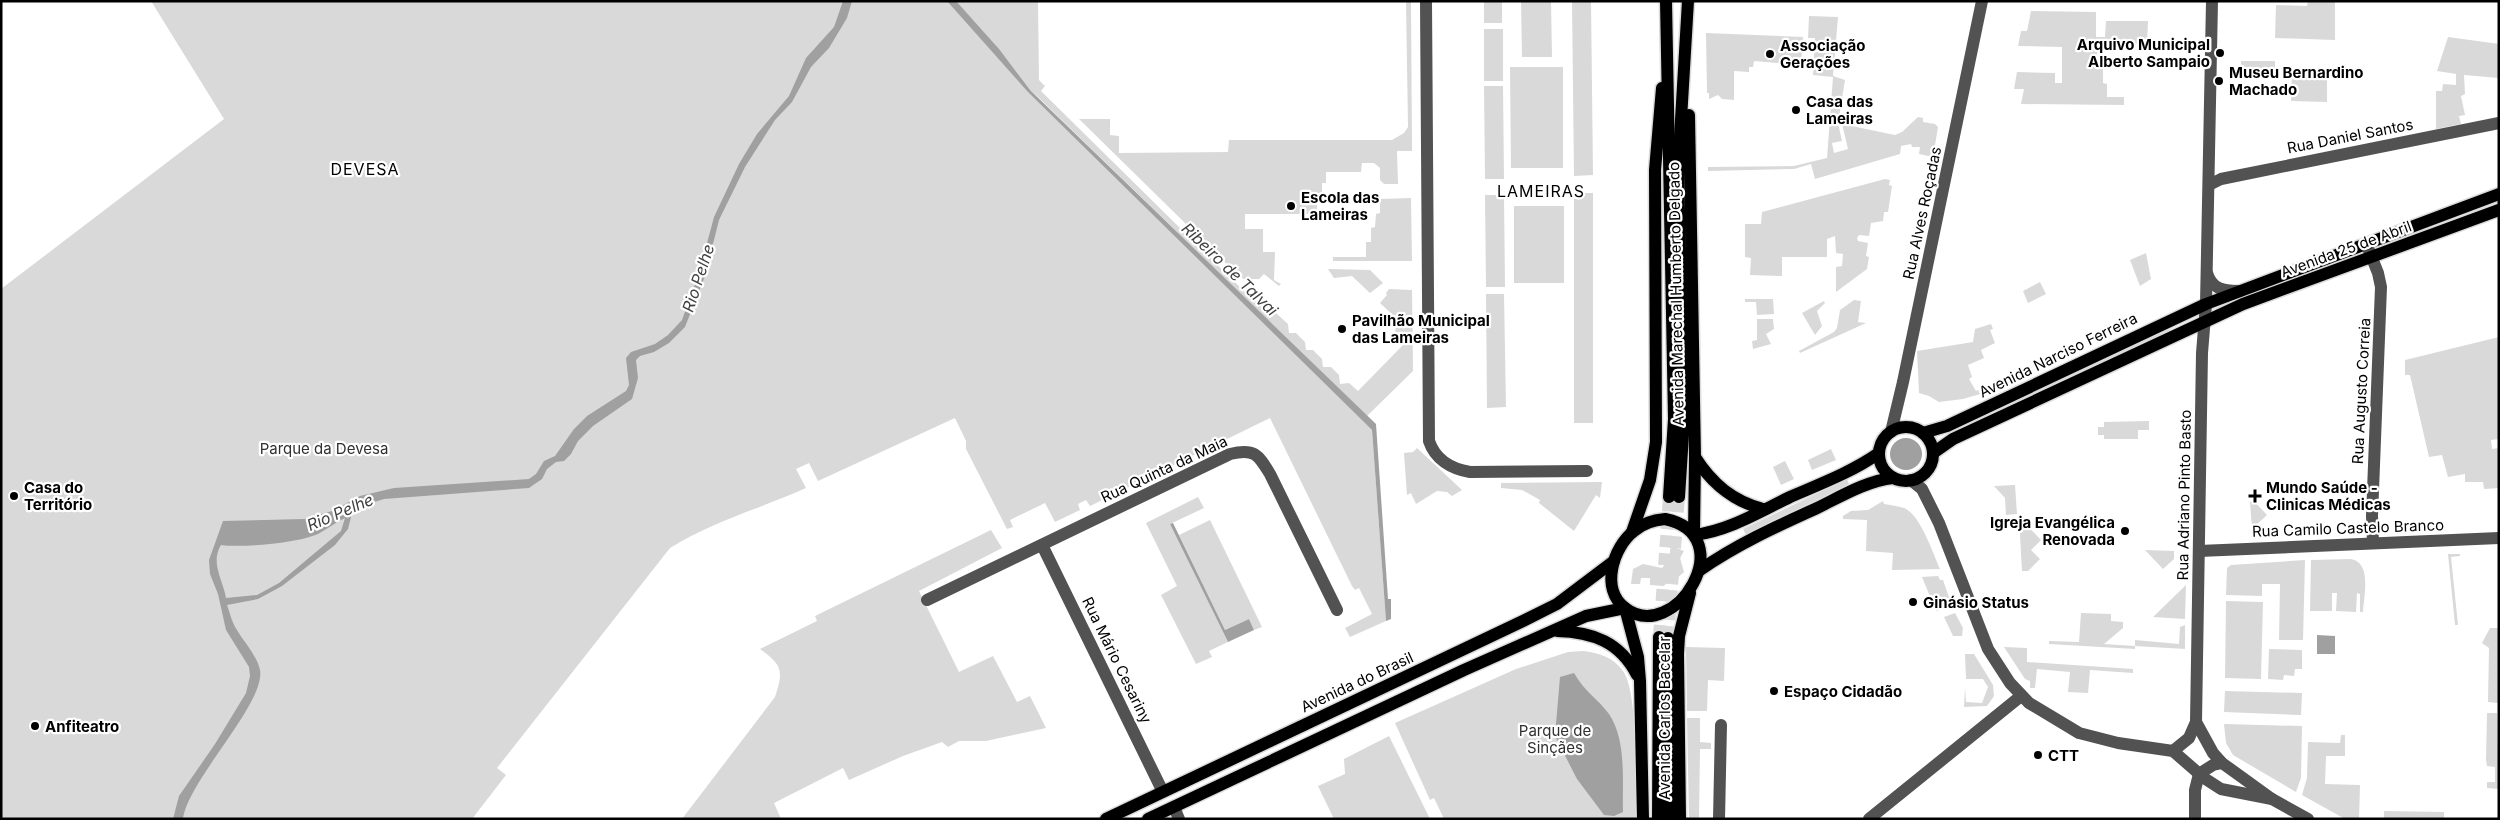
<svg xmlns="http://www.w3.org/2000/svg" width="2500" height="820" font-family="Inter,sans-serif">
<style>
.green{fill:#d9d9d9}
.water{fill:#a0a0a0;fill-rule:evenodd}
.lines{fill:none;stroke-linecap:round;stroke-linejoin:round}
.major-tunnel{stroke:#d9d9d9;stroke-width:12;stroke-dasharray:12 6;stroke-linecap:butt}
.major-casing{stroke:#dbdbdb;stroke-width:15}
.minor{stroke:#525252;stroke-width:12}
.major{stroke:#000;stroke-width:12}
.poi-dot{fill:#000;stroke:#fff;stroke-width:2}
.labels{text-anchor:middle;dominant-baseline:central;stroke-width:4.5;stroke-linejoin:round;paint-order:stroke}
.poi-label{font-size:15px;font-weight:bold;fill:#000;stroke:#fff;text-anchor:start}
.street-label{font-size:15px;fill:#000;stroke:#fff}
.park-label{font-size:15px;fill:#303030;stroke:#fff}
.neighbourhood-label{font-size:16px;letter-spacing:1px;fill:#000;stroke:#fff}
.water-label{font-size:16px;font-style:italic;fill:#414141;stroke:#fff}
</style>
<rect width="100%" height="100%" fill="#fff"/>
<g class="green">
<path d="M151 1H1038L1039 80 1045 86 1041 91 1248 295 1252 291 1288 324 1289 333H1296L1305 342 1306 350H1313L1322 359 1323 367H1331L1339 375 1340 384 1349 383 1358 391 1403 345 1395 337 1396 318 1380 303 1387 295 1386 293 1389 289 1412 290 1413 371 1367 416 1037 96 1030 90 1029 92 1372 430 1386 621 1350 637 1345 628 1372 614 1359 588 1355 590 1352 586 1270 418 1090 506 1086 500 1078 504 1080 510 1055 522 1045 503 1010 520 1013 527 1007 529 966 449V441L955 418 818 481 809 463 796 469 806 488C761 508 712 522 670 548L497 768 506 775 472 819H1V289L224 119Z"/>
<polygon points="1406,1 1411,1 1412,151 1397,151 1398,184 1384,184 1380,180 1380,168 1374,163 1362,163 1361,172 1326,172 1326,183 1322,183 1322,199 1317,199 1317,214 1245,214 1245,229 1263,229 1263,252 1275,252 1274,280 1281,284 1279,286 1264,274 1259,279 1244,279 1239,276 1079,119 1110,119 1110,135 1119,136 1119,153 1228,152 1229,140 1392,140 1404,133 1408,127"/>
<rect x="1484" y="1" width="18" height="22"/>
<polygon points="1521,1 1551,1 1552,57 1522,57"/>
<polygon points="1572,1 1591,1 1593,175 1574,176"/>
<polygon points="2308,1 2335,1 2335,40 2275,38 2276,5 2307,6"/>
<polygon points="2031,11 2096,12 2096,37 2105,37 2106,21 2148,21 2147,44 2110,42 2109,50 2097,50 2097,62 2103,62 2103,83 2107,84 2107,97 2124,97 2124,105 2021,104 2024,89 2014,89 2017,72 2055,73 2055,83 2062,83 2062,47 2018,46 2021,31 2027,31"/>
<polygon points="1809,16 1838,17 1833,76 1845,80 1838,123 1842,141 1832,143 1834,153 1848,149 1842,124 1895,135 1902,132 1918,117 1923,118 1923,122 1935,124 1938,127 1933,157 1919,154 1920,147 1912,147 1911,144 1901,146 1900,154 1815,179 1811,164 1794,169 1708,171 1708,167 1794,166 1827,158 1833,77 1813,75 1815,38 1808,38"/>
<polygon points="1503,29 1503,81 1484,81 1484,29"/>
<polygon points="1706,33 1803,37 1801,65 1754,61 1753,67 1749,67 1749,72 1734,71 1734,100 1722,99 1718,95 1709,99 1709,93 1707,93"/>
<polygon points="2448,37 2499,44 2499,78 2464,75 2465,94 2461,96 2465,115 2459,116 2461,124 2436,129 2436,91 2442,91 2443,84 2456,85 2456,74 2437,71"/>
<rect x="2241" y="61" width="34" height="9"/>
<polygon points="1510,67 1563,67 1563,168 1511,168"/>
<polygon points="2292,72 2327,73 2327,102 2291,101"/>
<polygon points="1484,86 1503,86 1504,179 1485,179"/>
<polygon points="1885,179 1890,180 1889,185 1892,186 1888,212 1884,212 1883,221 1871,223 1869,236 1859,235 1857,238 1858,241 1868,243 1866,256 1869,257 1867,269 1836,292 1836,267 1842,266 1843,254 1836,253 1835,236 1827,239 1827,257 1782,257 1782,276 1750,275 1751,258 1745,257 1745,224 1761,224 1762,212"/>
<rect x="1574" y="193" width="19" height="230"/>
<polygon points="1485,195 1504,195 1505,287 1486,287"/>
<polygon points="1411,198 1412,261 1333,261 1333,257 1366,257 1366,242 1371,242 1371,228 1375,227 1376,214 1380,213 1380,199"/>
<rect x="1514" y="206" width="50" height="77"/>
<polygon points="2146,253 2151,279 2140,286 2130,260"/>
<polygon points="1328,269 1370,270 1383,283 1370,293 1352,276 1334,278"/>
<polygon points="2040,282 2046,294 2028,303 2023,291"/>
<polygon points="1486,294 1504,294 1506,407 1487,408"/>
<polygon points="1745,299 1773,299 1774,314 1757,315 1756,302 1745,302"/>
<polygon points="1854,300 1861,301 1858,322 1866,323 1800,353 1799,351 1834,332 1837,328 1840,310"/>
<polygon points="1824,301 1825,303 1817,311 1822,326 1815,335 1802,313"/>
<polygon points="1757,319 1773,319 1774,329 1766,334 1771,344 1753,349 1752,341 1757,340"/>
<polygon points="1991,324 1993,329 1990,330 1995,343 1981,350 1984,358 1968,365 1972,377 1969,379 1976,391 1978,390 1980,394 1963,399 1939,402 1929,396 1919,393 1917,351 1973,342 1975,329"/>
<polygon points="2167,325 2170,332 1956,434 1953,428"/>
<polygon points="2499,337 2499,439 2491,440 2492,449 2499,448 2499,488 2484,489 2483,482 2465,482 2465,474 2448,477 2442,455 2429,457 2410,375 2405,375 2405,360"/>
<polygon points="2149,421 2149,430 2138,430 2138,439 2104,439 2104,435 2098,435 2098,427 2104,427 2104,422"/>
<polygon points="1417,448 1462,490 1452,496 1447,492 1437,491 1416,504 1411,493 1407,495 1404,453 1413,452"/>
<polygon points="1831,449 1836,460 1812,470 1808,460"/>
<polygon points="1785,461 1794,479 1781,485 1773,467"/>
<polygon points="1847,479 1849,484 1746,535 1743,529"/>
<polygon points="1602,482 1600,498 1596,495 1574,531 1539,503 1540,500 1522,490 1501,488 1501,483"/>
<polygon points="2015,485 2017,514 2006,515 2005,498 1994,486"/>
<polygon points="1198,497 1204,508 1170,524 1228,642 1209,651 1212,657 1196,664 1161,595 1177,586 1146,523"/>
<path d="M1883 501 1884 504C1890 505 1898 506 1904 508 1920 514 1933 553 1940 569L1892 570 1893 553 1866 551 1867 520 1843 519V516L1851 511 1868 510Z"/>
<polygon points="2254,501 2267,515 2252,529 2250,502"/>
<polygon points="2019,517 2041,540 2031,550 2040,559 2028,571 2022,571"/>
<polygon points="1210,520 1262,627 1254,630 1249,619 1225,630 1179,535"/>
<path d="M991 530 1002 548 919 591 959 672 993 656 1017 702 1030 696 1046 728 986 741H959L948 747 942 742 903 756 849 780 843 768 774 803 781 819H682L775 697C784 670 782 665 760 649L817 621 815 616Z"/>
<polygon points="1674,547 1684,551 1680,558 1684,572 1673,582 1668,581 1664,586 1650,585 1650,578 1641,578 1640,584 1631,584 1633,569 1643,564 1662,568 1670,558 1670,549"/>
<polygon points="2145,550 2174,551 2174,559 2163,569"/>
<polygon points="2448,554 2460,554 2460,556 2451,557 2458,625 2455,625"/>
<path d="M2351 559C2372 563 2364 596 2363 612H2360V594L2357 593 2356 612 2336 611 2337 593H2332V611H2310L2311 560Z"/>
<polygon points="2305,560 2303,640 2279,640 2280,584 2262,584 2262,596 2226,595 2227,568 2231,565"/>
<polygon points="1938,576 1940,580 1943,580 1952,606 1936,611 1922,577"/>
<polygon points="2186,585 2185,619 2153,617"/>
<polygon points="2226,601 2263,602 2261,679 2225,678"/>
<polygon points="1955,613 1963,628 1962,636 1953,636 1944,617"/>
<polygon points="2081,613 2111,614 2111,621 2123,622 2123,628 2104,644 2135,646 2135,640 2179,644 2180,627 2185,625 2185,649 2135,646 2135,649 2049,644 2049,641 2079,642"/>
<polygon points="2490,628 2499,628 2498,703 2488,702 2489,648 2482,643"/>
<polygon points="1686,647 1725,648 1724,681 1708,680 1707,711 1687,711"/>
<polygon points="2004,647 2027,648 2027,662 2133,669 2133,673 2090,670 2088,693 2068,692 2070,672 2037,669 2035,688 2030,688 2030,681 2025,679"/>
<polygon points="2269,649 2302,650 2302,669 2295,669 2294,676 2284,675 2283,680 2268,679"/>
<path d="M1583 651C1599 653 1613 657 1623 671 1639 694 1635 786 1636 819H1444L1434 798 1430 800 1395 723 1516 669 1568 652Z"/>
<polygon points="1965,654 1974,654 1993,685 1994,696 1987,706 1964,707 1965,688 1966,702 1982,703 1988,687 1983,679 1966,679"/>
<polygon points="2225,691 2302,693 2301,715 2224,712"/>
<polygon points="2487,713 2497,713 2499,789 2487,788 2487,782 2495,782 2495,767 2487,766 2486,760"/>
<polygon points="1687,718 1700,718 1700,742 1711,743 1711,749 1700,749 1699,819 1689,819"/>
<polygon points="2224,724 2302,726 2301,778 2296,792 2233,755 2226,743"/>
<polygon points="2341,735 2345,735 2345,756 2326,756 2325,784 2360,785 2359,819 2345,819 2302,795 2307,778 2308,742 2340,743"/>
<polygon points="1389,736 1430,819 1334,819 1318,786 1345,774 1344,759"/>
<polygon points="2384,811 2444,812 2444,819 2384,819"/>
</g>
<g class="water">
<path d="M843 1H852L847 18 829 48 811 67 792 102 775 120 745 167 719 220 705 276 685 327 669 343 654 352 640 356 636 360 638 378 632 399 593 426 578 441 571 454 564 461 556 462 547 469 542 479 529 488 384 499 362 506 352 513 348 529 335 545 282 586 258 599 227 605C230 613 232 623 237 630 244 642 257 656 260 670 266 703 188 780 183 819H173L179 796 215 744 246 693 250 676 249 667 226 630 218 594 210 574 209 560 223 521 304 519 332 511 360 496 394 488 529 479 536 474 544 461 555 456 574 429 587 416 626 391 629 385 626 358 631 352 655 344 668 335 682 320 699 273 714 217 739 164 757 134 789 96 806 58 834 27ZM345 518 341 531 279 583 257 595 226 598C223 580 210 563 221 545 243 548 298 543 318 534 327 529 336 522 345 518Z"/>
<polygon points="947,1 956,1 999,49 1030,90 1376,424 1388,599 1391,599 1391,619 1386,621 1372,430 1028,92"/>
<circle cx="1906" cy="454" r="16"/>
<polygon points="1173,523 1225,630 1249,619 1254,630 1228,642 1170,524"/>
<polygon points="2317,635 2335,636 2335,654 2317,654"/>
<path d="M1574 673C1584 691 1598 699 1609 714 1627 741 1622 781 1623 812L1614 816 1604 815 1577 779 1555 736 1560 677Z"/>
</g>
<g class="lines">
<g class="major-tunnel">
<polyline points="1659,637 1669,497"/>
<polyline points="1668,638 1679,497"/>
</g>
<defs>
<g id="major">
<polyline points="1666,1 1674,419 1669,497"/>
<polyline points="1689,115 1695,457 1694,535"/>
<circle cx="1906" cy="454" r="27"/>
<polyline points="1923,433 1947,426 2206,304 2499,194"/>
<polyline points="1933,453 1953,439 2243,304 2499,210"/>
<path d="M1695 457C1712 484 1733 501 1763 509"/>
<polyline points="1679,497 1684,419 1678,170 1688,1"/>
<path d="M1665 519C1743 535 1675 646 1625 608 1600 589 1613 547 1634 531 1643 523 1653 520 1665 519Z"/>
<polyline points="1632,532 1650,480 1656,442 1655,170 1662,88"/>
<path d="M1694 535C1728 531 1759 512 1790 497 1820 484 1852 472 1879 453"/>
<path d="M1700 570C1736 545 1775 527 1815 509 1840 497 1866 481 1893 478"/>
<polyline points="1625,608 1638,657 1640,681 1643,819"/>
<path d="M1557 631C1593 632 1620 642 1637 675"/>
<polyline points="1106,819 1523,621 1557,604 1614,561"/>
<polyline points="1148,819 1464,670 1586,616 1625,608"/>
<polyline points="1658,819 1659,637"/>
<polyline points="1668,819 1668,638"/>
<polyline points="1680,819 1678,654 1679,636 1690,593"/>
</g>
</defs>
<use href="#major" class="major-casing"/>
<g class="minor">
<path d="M1426 1 1429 441C1435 459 1451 469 1470 472L1587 471"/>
<polyline points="2209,185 2221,179 2499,123"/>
<polyline points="2366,243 2378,273 2381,287 2372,516 2373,543"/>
<path d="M2207 273C2212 289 2223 291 2238 291"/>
<polyline points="1891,432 1903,382 1982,1"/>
<polyline points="1911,480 1922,489 1939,523 1988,649 2010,683 2029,703 2079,733 2118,743 2173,751 2204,778 2221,789 2272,799"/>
<polyline points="1042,545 1162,790"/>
<polyline points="2199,551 2499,538"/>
<path d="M927 600 1230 454C1254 448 1258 454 1270 474L1337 610"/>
<polyline points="2196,722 2213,753 2222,763 2272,799 2308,819"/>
<polyline points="2173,751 2189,738 2196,722 2202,353 2206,304 2212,1"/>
<polyline points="1174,807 1179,819"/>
<polyline points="1719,819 1721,725"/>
<polyline points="1869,819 2021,696"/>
<polyline points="2195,819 2195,790 2199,774 2213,765 2222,763"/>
</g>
<use href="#major" class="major"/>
</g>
<g class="poi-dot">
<circle cx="2220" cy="53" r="5"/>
<circle cx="1770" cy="54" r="5"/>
<circle cx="2219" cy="81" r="5"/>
<circle cx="1796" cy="110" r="5"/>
<circle cx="1291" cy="206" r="5"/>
<circle cx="1342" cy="329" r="5"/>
<circle cx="14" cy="496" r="5"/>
<path d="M2252.5 488.5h5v5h5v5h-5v5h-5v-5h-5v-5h5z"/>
<circle cx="2125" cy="531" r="5"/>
<circle cx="1913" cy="602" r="5"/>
<circle cx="1774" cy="691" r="5"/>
<circle cx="35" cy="726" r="5"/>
<circle cx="2038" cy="755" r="5"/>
</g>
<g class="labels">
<g class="poi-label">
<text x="2210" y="44" text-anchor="end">Arquivo Municipal<tspan x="2210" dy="17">Alberto Sampaio</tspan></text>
<text x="1780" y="45">Associação<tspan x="1780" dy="17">Gerações</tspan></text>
<text x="2229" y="72">Museu Bernardino<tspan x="2229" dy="17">Machado</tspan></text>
<text x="1806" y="101">Casa das<tspan x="1806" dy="17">Lameiras</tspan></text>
<text x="1301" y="197">Escola das<tspan x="1301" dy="17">Lameiras</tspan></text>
<text x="1352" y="320">Pavilhão Municipal<tspan x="1352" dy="17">das Lameiras</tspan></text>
<text x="24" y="487">Casa do<tspan x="24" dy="17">Território</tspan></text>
<text x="2266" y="487">Mundo Saúde -<tspan x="2266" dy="17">Clinicas Médicas</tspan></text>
<text x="2115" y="522" text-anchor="end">Igreja Evangélica<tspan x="2115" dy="17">Renovada</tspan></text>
<text x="1923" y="602">Ginásio Status</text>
<text x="1784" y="691">Espaço Cidadão</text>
<text x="45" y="726">Anfiteatro</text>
<text x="2048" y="755">CTT</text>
</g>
<g class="street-label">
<text transform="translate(2350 136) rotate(-11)">Rua Daniel Santos</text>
<text transform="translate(1922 213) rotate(-78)">Rua Alves Roçadas</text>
<text transform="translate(2346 249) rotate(-20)">Avenida 25 de Abril</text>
<text transform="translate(1676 294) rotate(-91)">Avenida Marechal Humberto Delgado</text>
<text transform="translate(2058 355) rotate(-26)">Avenida Narciso Ferreira</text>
<text transform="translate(2361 391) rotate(-87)">Rua Augusto Correia</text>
<text transform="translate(1164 469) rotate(-25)">Rua Quinta da Maia</text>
<text transform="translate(2184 495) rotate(-89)">Rua Adriano Pinto Basto</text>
<text transform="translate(2348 528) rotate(-2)">Rua Camilo Castelo Branco</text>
<text transform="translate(1117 660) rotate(64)">Rua Mário Cesariny</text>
<text transform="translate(1357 682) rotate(-25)">Avenida do Brasil</text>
<text transform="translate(1664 718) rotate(-90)">Avenida Carlos Bacelar</text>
</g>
<g class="park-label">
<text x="324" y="448">Parque da Devesa</text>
<text x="1555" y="730">Parque de<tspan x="1555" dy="17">Sinçães</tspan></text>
</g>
<g class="neighbourhood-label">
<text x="365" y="169">DEVESA</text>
<text x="1541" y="191">LAMEIRAS</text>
</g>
<g class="water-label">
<text transform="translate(1230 269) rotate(44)">Ribeiro de Talvai</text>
<text transform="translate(698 278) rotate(-72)">Rio Pelhe</text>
<text transform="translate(340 512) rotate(-23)">Rio Pelhe</text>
</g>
</g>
<rect width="2500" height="820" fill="none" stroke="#000000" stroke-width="5"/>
</svg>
